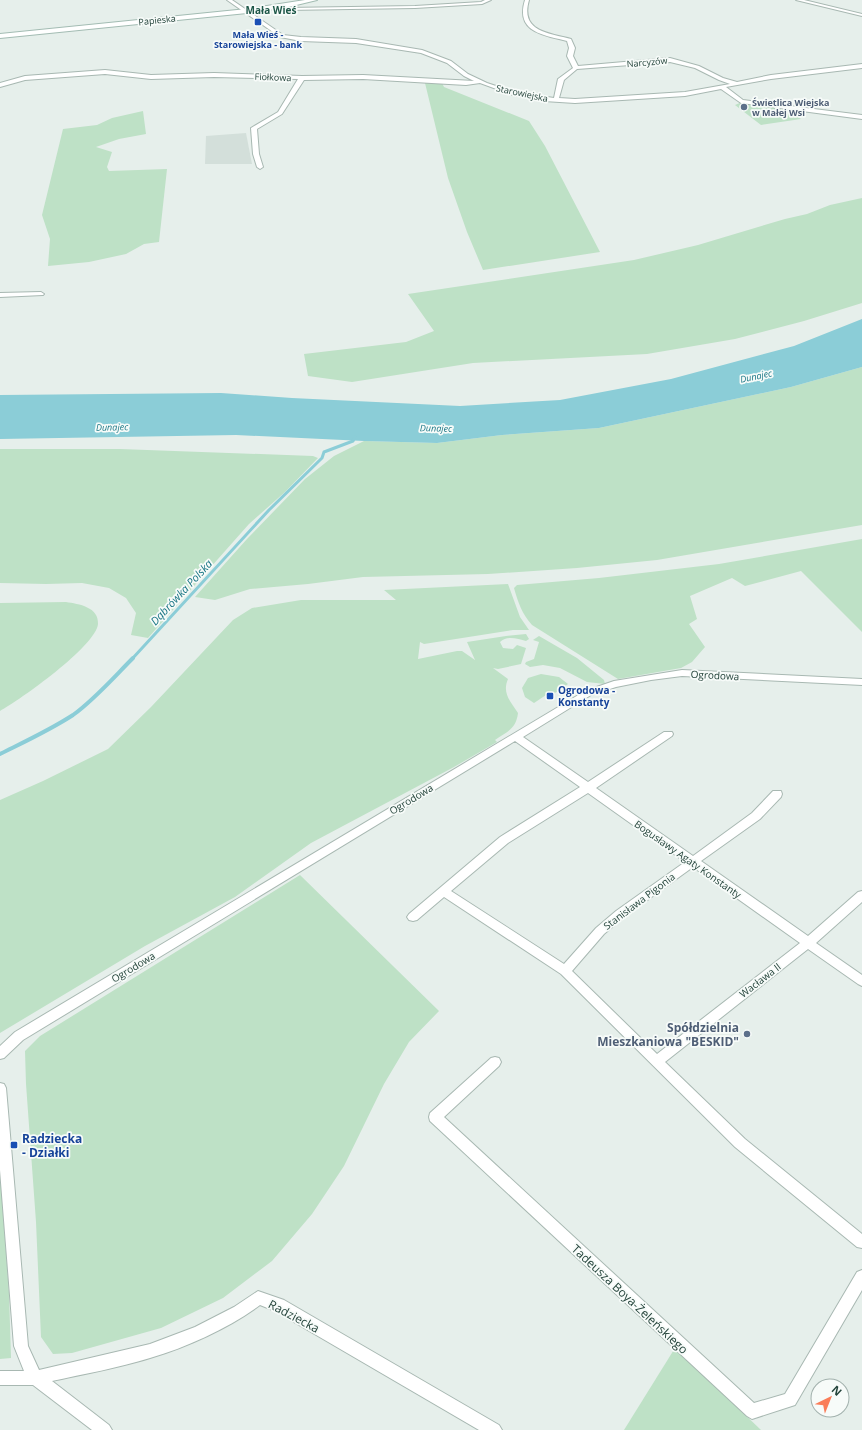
<svg xmlns="http://www.w3.org/2000/svg" width="862" height="1430" font-family="'Open Sans',sans-serif">
<style>
.built{fill:#d3dfda}
.green{fill:#bee1c6}
.water{fill:#8bcdd7}
.lines{fill:none;stroke-linecap:round;stroke-linejoin:round}
.stream-far1{stroke:#8bcdd7;stroke-width:3}
.stream{stroke:#8bcdd7;stroke-width:4}
.street-casing{stroke:#a8b8b2;stroke-width:2}
.secondary-casing{stroke:#a3bcb3;stroke-width:2}
.street{fill:#fff;fill-rule:evenodd}
.secondary{fill:#fff;fill-rule:evenodd}
.transit-dot{fill:#1a4fb4;stroke:#f7fbf9;stroke-width:1.5}
.service-dot{fill:#5c6f8a;stroke:#f7fbf9;stroke-width:1.5}
.labels{text-anchor:middle;dominant-baseline:central;stroke-width:3.5;stroke-linejoin:round;paint-order:stroke}
.far-street-label{font-size:9px;fill:#23433a;stroke:#f7fbf9}
.far-transit-label{font-size:9px;font-weight:bold;fill:#164399;stroke:#f7fbf9}
.far-service-label{font-size:9px;font-weight:bold;fill:#4e5e75;stroke:#f7fbf9;text-anchor:start}
.far-water-label{font-size:9px;font-style:italic;fill:#187584;stroke:#f7fbf9}
.far-quarter-label{font-size:10px;font-weight:bold;fill:#1d5748;stroke:#f7fbf9}
.street-label{font-size:10px;fill:#23433a;stroke:#f7fbf9}
.transit-label{font-size:10px;font-weight:bold;fill:#164399;stroke:#f7fbf9;text-anchor:start}
.water-label{font-size:11px;font-style:italic;fill:#187584;stroke:#f7fbf9}
.near-service-label{font-size:12px;font-weight:bold;fill:#4e5e75;stroke:#f7fbf9;text-anchor:end}
.near-transit-label{font-size:12px;font-weight:bold;fill:#164399;stroke:#f7fbf9;text-anchor:start}
.near-street-label{font-size:12px;fill:#23433a;stroke:#f7fbf9}
</style>
<rect width="100%" height="100%" fill="#e6efeb"/>
<polygon class="built" points="246,133 252,164 205,164 206,136"/>
<g class="green">
<polygon points="425,83 442,83 444,87 529,121 545,146 600,252 483,270 467,232 448,178"/>
<polygon points="742,102 784,107 801,119 761,125 735,105"/>
<polygon points="143,111 146,134 119,139 96,147 112,152 107,167 109,171 167,169 159,242 144,244 126,254 89,262 48,266 50,239 42,215 63,129 97,125 112,118"/>
<polygon points="862,198 862,303 804,321 735,339 647,354 473,363 352,382 308,376 304,354 406,342 434,331 408,294 634,260 698,245 785,219 807,214 830,205"/>
<polygon points="862,367 862,525 657,560 577,568 488,574 363,577 308,584 250,589 215,600 195,597 247,539 305,479 334,456 364,441 437,443 502,435 599,428 791,387"/>
<polygon points="0,449 120,449 313,456 318,458 285,492 249,524 148,638 131,635 136,613 126,598 109,588 82,583 46,584 0,583"/>
<path d="M862 539V632L801 571 745 586 732 578 690 596 697 619 689 624 705 647 692 662 681 668 618 679 532 625C522 614 518 602 514 588L517 585 599 578 719 564Z"/>
<path d="M508 584 520 617 529 630H513L424 644 420 642 418 659 457 651H462L475 660 467 642 506 636 526 634 529 639 526 641C518 639 507 635 500 642L503 648 513 649 517 645 526 648 521 664 498 669 493 668 508 679C502 693 510 701 518 713 516 729 508 731 495 740L497 742 454 767 311 843 235 897 145 946 0 1033V800L43 781 108 749 151 707 233 620 252 608 301 600H396L384 590Z"/>
<path d="M66 602C79 604 99 607 98 624 96 646 20 700 0 711V603Z"/>
<polygon points="539,636 577,658 604,680 605,684 587,682 560,668 543,665 530,667 525,664 526,662 534,659 539,642 533,640"/>
<polygon points="541,674 559,677 568,684 552,695 549,693 534,703 525,697 522,688 528,678"/>
<polygon points="300,875 439,1011 409,1042 384,1084 344,1166 312,1214 272,1261 223,1298 161,1328 72,1353 53,1354 41,1337 36,1222 26,1084 25,1051 40,1036"/>
<polygon points="0,1169 9,1293 11,1358 0,1359"/>
<polygon points="675,1348 761,1430 624,1430"/>
</g>
<polygon class="water" points="862,319 862,367 791,387 599,428 502,435 437,443 364,441 236,435 0,439 0,395 221,393 292,398 460,406 560,400 671,379 794,346"/>
<g class="lines">
<polyline class="stream-far1" points="132,659 269,510 322,458 324,452 353,441 355,437"/>
<path class="stream" d="M0 754C24 742 50 730 73 715 95 699 114 677 133 658"/>
<defs>
<g id="street">
<path d="M227 0H232L283 35 301 37 356 39 422 50 451 61 468 74 487 83 514 92 554 98 558 79 573 68 567 56 569 48 567 41C543 35 515 32 525 0H529C520 31 547 33 571 39L575 48 573 56 578 66 670 58 699 66 723 78 737 82 771 75 862 64V68L771 79 726 87 743 100 862 115V119L741 103 721 89 685 96 575 103 544 101 513 95 480 83 466 85 363 79 304 80 282 114 257 129 259 154 263 167 260 169 257 167 253 154 251 128 278 112 298 79 214 77 151 79 105 74 25 80 0 87V83L25 76 105 70 151 75 214 73 302 76 363 75 474 81 464 76 447 63 421 53 356 43 301 41 280 37ZM670 62 695 68 719 80 730 84 685 92 575 99 559 98 564 80 577 69Z"/>
<polygon points="485,0 491,0 482,4 415,8 286,10 284,9 286,8 415,6 481,2"/>
<polygon points="796,0 804,0 862,14 862,16"/>
<polygon points="41,292 44,294 43,295 0,297 0,293"/>
<path d="M682 670 862 679V685L682 676 651 680 616 687 591 695 523 737 588 782 664 732H672L673 734 672 736 596 788 693 856 752 813 773 791H781L782 794 781 797 760 819 701 861 808 936 858 892 862 891V902L816 943 862 975V986L858 984 808 949 665 1062 745 1139 862 1234V1248L857 1247 735 1147 561 974 444 897 417 920 413 921 409 920 407 917 409 914 500 837 580 787 515 741 23 1040 4 1058 0 1059V1046L15 1032 585 691 614 681ZM588 793 685 862 616 911 596 928 564 964 451 891 508 843ZM693 867 800 943 657 1054 572 971 604 934 624 917Z"/>
<polygon points="495,1057 499,1058 501,1062 499,1066 444,1117 754,1403 785,1394 857,1272 862,1270 862,1290 795,1405 752,1419 747,1416 430,1121 429,1117 430,1113 491,1058"/>
<path d="M0 1083 4 1084 6 1088 28 1346 39 1370 150 1344 195 1327 234 1307 258 1291 284 1300 499 1425 502 1430H479L275 1311 260 1305C229 1328 187 1347 150 1358 118 1368 84 1374 52 1381L109 1425 112 1430H92L33 1385H0V1371H24L14 1346 0 1170Z"/>
</g>
<polygon id="secondary" points="305,0 317,0 288,7 247,13 0,38 0,34 247,9"/>
</defs>
<use href="#street" class="street-casing"/>
<use href="#secondary" class="secondary-casing"/>
<use href="#street" class="street"/>
<use href="#secondary" class="secondary"/>
</g>
<g class="transit-dot">
<rect x="254" y="18" width="8" height="8" rx="2"/>
<rect x="546" y="692" width="8" height="8" rx="2"/>
<rect x="10" y="1141" width="8" height="8" rx="2"/>
</g>
<g class="service-dot">
<circle cx="744" cy="107" r="4"/>
<circle cx="747" cy="1034" r="4"/>
</g>
<g class="labels">
<g class="far-street-label">
<text transform="translate(157 20) rotate(-6)">Papieska</text>
<text transform="translate(647 62) rotate(-5)">Narcyzów</text>
<text transform="translate(273 77) rotate(2)">Fiołkowa</text>
<text transform="translate(522 93) rotate(12)">Starowiejska</text>
</g>
<g class="far-transit-label">
<text x="258" y="34">Mała Wieś -<tspan x="258" dy="10">Starowiejska - bank</tspan></text>
</g>
<g class="far-service-label">
<text x="752" y="102">Świetlica Wiejska<tspan x="752" dy="10">w Małej Wsi</tspan></text>
</g>
<g class="far-water-label">
<text transform="translate(756 376) rotate(-12)">Dunajec</text>
<text transform="translate(112 427) rotate(-1)">Dunajec</text>
<text transform="translate(436 428) rotate(1)">Dunajec</text>
</g>
<g class="far-quarter-label">
<text x="271" y="10">Mała Wieś</text>
</g>
<g class="street-label">
<text transform="translate(715 675) rotate(3)">Ogrodowa</text>
<text transform="translate(411 799) rotate(-31)">Ogrodowa</text>
<text transform="translate(688 859) rotate(35)">Bogusławy Agaty Konstanty</text>
<text transform="translate(639 901) rotate(-37)">Stanisława Pigonia</text>
<text transform="translate(133 967) rotate(-31)">Ogrodowa</text>
<text transform="translate(760 980) rotate(-38)">Wacława II</text>
</g>
<g class="transit-label">
<text x="558" y="690">Ogrodowa -<tspan x="558" dy="12">Konstanty</tspan></text>
</g>
<g class="water-label">
<text transform="translate(181 592) rotate(-47)">Dąbrówka Polska</text>
</g>
<g class="near-service-label">
<text x="739" y="1027">Spółdzielnia<tspan x="739" dy="14">Mieszkaniowa "BESKID"</tspan></text>
</g>
<g class="near-transit-label">
<text x="22" y="1138">Radziecka<tspan x="22" dy="14">- Działki</tspan></text>
</g>
<g class="near-street-label">
<text transform="translate(630 1299) rotate(43)">Tadeusza Boya-Żeleńskiego</text>
<text transform="translate(294 1316) rotate(28)">Radziecka</text>
</g>
</g>
<g transform="translate(830 1398) rotate(43)"><circle r="19" fill="#f7fbf9" stroke="#a2b1ad"/>
<path d="M0-3L7 15L0 10L-7 15Z" fill="#fa7d59"/>
<text y="-6" font-size="11" font-weight="bold" text-anchor="middle" fill="#23433a">N</text>
</g>
</svg>
